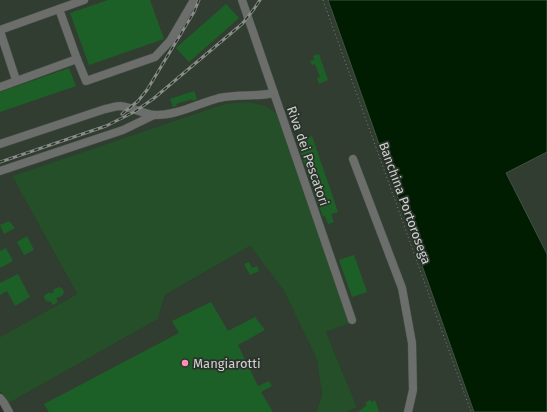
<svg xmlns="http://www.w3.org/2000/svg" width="547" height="412" font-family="'Fira Sans',sans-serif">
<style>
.built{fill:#313d31}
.green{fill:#244f28}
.water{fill:#001d02;stroke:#3e5440}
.building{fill:#1d6027}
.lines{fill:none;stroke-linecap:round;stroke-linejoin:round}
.minor-casing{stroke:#494f49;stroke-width:9}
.path{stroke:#7a807a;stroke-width:1;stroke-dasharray:1 3;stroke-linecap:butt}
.minor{stroke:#6b6e6b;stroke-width:8}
.rail-casing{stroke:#888d88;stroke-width:3}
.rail{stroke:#2b322b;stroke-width:1.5;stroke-dasharray:4.5;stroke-linecap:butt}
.poi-dot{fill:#ff8eba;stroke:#2b322b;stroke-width:1.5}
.labels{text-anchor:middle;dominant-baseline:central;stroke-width:3.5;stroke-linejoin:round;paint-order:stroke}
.street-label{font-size:13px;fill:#cfd3cf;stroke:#2b322b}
.poi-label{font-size:13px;fill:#cfd3cf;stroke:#2b322b;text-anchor:start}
</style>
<rect width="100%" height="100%" fill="#2b322b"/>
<g class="built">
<polygon points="0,0 328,0 474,412 346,412 357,407 326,332 349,323 224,104 12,176 77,294 0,337"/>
<polygon points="547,152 547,254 505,173"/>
<polygon points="250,246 284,291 317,360 322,395 316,412 14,412 9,403 158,319 165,295"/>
</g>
<polygon class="green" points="249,102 266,106 276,113 350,323 326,332 357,407 346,412 316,412 322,395 317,360 284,291 250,246 165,295 158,319 9,403 0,391 0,337 77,294 12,176 224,104"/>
<polygon class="water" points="328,0 547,0 547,152 506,173 547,254 547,412 474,412"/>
<g class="building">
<polygon points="108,0 150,0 164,39 89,65 70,13"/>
<polygon points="226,4 239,18 189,62 176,48"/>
<polygon points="319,54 328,80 319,84 317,78 320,77 315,64 312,65 310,61 314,60 313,56"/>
<polygon points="69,68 76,86 0,112 0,92"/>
<polygon points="194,91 197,99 193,101 192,99 176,104 177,106 173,107 170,99"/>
<polygon points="312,136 338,212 331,214 334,222 328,224 325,216 323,217 297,142"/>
<polygon points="9,221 10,223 11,223 15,228 4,234 0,225"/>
<polygon points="27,236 34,250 24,255 17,242"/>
<polygon points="6,248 13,261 0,268 0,251"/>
<polygon points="354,255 367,292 352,297 339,260"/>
<polygon points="249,262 252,268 257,266 259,271 250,275 244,264"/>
<polygon points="18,274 30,297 15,306 7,291 0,295 0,283"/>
<polygon points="59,287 63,289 64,293 62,296 56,298 58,302 53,305 51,302 46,301 44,297 45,295 48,293 53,293 54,289"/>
<polygon points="211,302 228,331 255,317 265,330 238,345 258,386 269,381 272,386 261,392 273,412 49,412 44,404 179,333 172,321"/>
<polygon points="370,400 372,402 375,400 379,412 358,412 367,405 365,403"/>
</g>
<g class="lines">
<defs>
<g id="minor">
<polyline points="242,0 352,320"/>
<polyline points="59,9 77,59 86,81 155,57 170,41 194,0"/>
<polyline points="0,30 84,0"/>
<polyline points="0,31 16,80"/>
<polyline points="0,87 77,59"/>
<path d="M0 144 105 109C110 108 116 106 120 106 133 107 144 115 156 115 178 115 197 104 219 98 237 94 256 97 274 93"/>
<polyline points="353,159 402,288 412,343 413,390 408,412"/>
<polyline points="0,171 123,130 154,115"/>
<polyline points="0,398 4,403 9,412"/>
</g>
</defs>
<use href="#minor" class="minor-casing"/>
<polyline class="path" points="323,0 471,412"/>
<use href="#minor" class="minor"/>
<defs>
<g id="rail">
<polyline points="122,114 138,101 147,90 194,12 199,0"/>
<polyline points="0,162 106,126 134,112 153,99 242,24 254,9 260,0"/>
</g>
</defs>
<use href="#rail" class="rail-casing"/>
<use href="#rail" class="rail"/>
</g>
<circle class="poi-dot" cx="185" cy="363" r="4"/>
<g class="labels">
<g class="street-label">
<text transform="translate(308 156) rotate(71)">Riva dei Pescatori</text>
<text transform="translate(405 203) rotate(70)">Banchina Portorosega</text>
</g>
<g class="poi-label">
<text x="193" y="363">Mangiarotti</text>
</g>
</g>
</svg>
